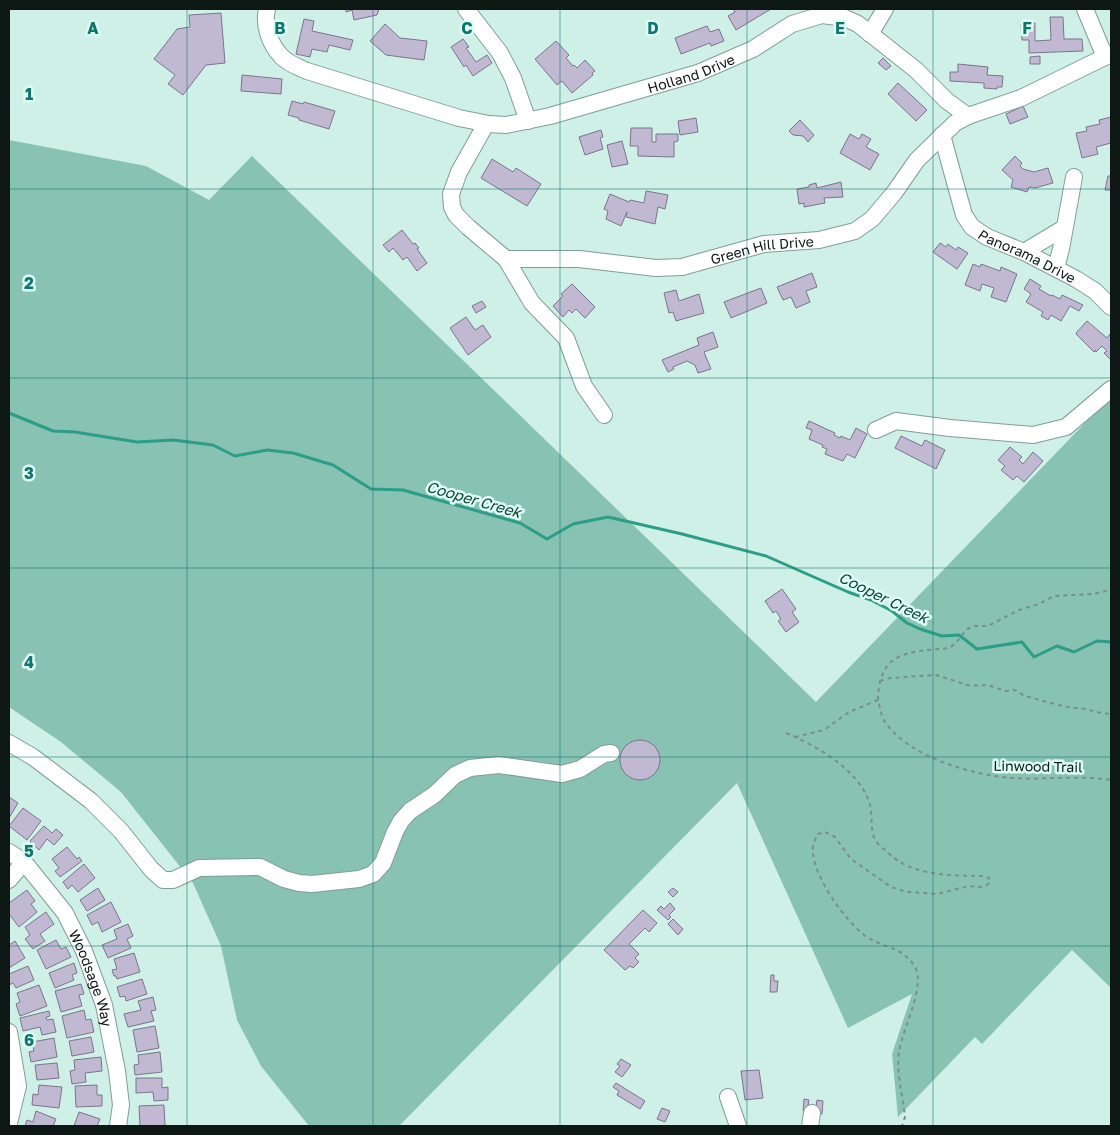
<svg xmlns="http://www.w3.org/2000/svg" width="1120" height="1135" font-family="'Golos Text',sans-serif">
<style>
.green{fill:#88c2b3}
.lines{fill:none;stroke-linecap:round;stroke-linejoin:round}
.stream{stroke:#2c9d86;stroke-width:3}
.building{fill:#c1b9d2;stroke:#7b748b}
.minor-casing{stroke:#809e96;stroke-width:18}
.path{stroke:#799089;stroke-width:2;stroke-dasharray:4 4;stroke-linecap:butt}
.minor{stroke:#fff;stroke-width:16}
.grid{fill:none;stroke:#0f766e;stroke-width:1;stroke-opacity:0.55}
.labels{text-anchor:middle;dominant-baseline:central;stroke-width:5;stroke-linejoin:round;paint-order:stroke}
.street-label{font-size:14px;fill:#0d1815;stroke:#ddfdf4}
.water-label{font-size:15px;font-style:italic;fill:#0d3e34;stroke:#ddfdf4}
.grid-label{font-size:16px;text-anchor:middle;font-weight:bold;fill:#0f766e;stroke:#ddfdf4;stroke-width:5;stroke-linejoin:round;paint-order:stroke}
</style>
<rect width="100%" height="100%" fill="#cff0e6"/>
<polygon class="green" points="9,140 146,166 209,200 252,156 816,702 1111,396 1111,988 1072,950 982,1044 975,1037 898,1117 892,1054 912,994 848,1028 737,783 399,1126 309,1126 261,1066 237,1020 221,946 193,883 121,792 61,742 9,707"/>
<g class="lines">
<polyline class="stream" points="9,413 53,431 75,432 137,442 173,440 213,445 235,456 267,450 293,453 333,465 371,489 403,490 520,523 547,539 573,524 608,517 682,534 766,556 848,592 871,600 892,611 907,623 920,629 942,636 959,635 977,649 1022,642 1034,657 1057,646 1074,652 1097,641 1111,642"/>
</g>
<g class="building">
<polygon points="346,9 379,9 377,15 354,20 352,10 346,12"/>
<polygon points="733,9 771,9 736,30 728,16 735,12"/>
<polygon points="221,13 225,63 206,65 183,95 168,84 175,75 154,59 177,29 190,27 189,15"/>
<polygon points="1050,17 1063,17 1064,39 1082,39 1083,51 1029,53 1029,40 1022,40 1021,24 1035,23 1035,41 1051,40"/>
<polygon points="304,19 314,21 312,31 353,40 350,50 329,45 327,52 312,49 310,57 296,54"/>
<polygon points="385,24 400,38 427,41 424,60 386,55 370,41"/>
<polygon points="707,26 710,32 719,29 724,41 711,46 710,43 681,54 675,38"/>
<polygon points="463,39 469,47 466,48 476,62 487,55 492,63 473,76 466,65 464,67 451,47"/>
<polygon points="556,41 569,55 566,58 573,66 574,65 577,68 585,60 595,71 592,73 593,75 572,93 562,81 557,85 535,59"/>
<polygon points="1040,56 1040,64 1030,64 1030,57"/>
<polygon points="883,58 891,66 886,70 878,63"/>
<polygon points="958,64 988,67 987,75 1003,76 1002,87 997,87 997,89 984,88 984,83 950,81 950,72 958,72"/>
<polygon points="242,75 282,79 281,94 241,91"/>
<polygon points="898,83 927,110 916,121 888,94"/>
<polygon points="292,101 303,104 304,102 335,111 329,129 299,120 299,118 288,115"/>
<polygon points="1023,106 1028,117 1010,124 1006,114"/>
<polygon points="1111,117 1111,143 1096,147 1098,154 1082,158 1076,133 1087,131 1086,127 1100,124 1099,120"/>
<polygon points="696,118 698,132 680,135 678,121"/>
<polygon points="800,120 814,135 808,142 803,136 793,135 789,131"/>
<polygon points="631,128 652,128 652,142 656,142 656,134 678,134 678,141 674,142 674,157 638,156 638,146 630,146"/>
<polygon points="601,130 603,137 600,138 603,149 585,155 579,137"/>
<polygon points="850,134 859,139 862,134 871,139 866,147 879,154 870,170 840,153"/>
<polygon points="622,141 628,164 612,167 607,145"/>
<polygon points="1015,156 1022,163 1020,166 1023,169 1034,172 1048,168 1053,183 1035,188 1029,187 1027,192 1011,187 1013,180 1002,170"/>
<polygon points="492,159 513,172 516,168 541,184 527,206 481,178"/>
<polygon points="1108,176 1111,176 1111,190 1105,190"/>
<polygon points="841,182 843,197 824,198 825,203 804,207 804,203 799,204 797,189 809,187 809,185 816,183 817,188"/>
<polygon points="646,191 668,195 665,209 658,207 655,224 626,217 627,212 621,226 606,219 608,211 604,209 610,194 629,202 630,200 644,203"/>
<polygon points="402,230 413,244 415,243 419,248 417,249 427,263 417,271 407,257 403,260 393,248 389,252 383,245"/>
<polygon points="940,243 946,247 948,244 956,250 958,247 968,253 957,269 933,252"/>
<polygon points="973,264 980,267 981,264 1000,271 1001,267 1017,274 1006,302 991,297 994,288 982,284 980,291 965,285"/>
<polygon points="812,273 817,287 806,291 810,302 796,308 791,297 783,300 777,287"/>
<polygon points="1030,279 1041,286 1039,289 1051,296 1052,295 1060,299 1062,295 1083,305 1079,311 1070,306 1061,321 1051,315 1048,320 1041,316 1043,312 1026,302 1031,294 1024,289"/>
<polygon points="572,284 595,307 585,318 576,309 572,313 569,310 563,317 553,306 563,296 561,294"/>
<polygon points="761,288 767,303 731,318 724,302"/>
<polygon points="676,290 679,301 699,294 704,313 676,321 673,312 669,313 664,293"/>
<polygon points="482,301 486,307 476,313 472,306"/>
<polygon points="466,317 475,330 483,325 491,337 468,355 450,328"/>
<polygon points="1087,321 1107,338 1110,334 1111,336 1111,360 1104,353 1107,351 1102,346 1096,352 1095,350 1094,352 1077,335 1076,333"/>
<polygon points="713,332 718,347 704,352 711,369 698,373 695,365 687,361 673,367 674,369 668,372 662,360 699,345 697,338"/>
<polygon points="809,421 835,433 834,435 840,438 841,436 850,440 856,428 867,434 855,458 847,454 843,461 825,454 827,449 822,447 823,445 809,439 812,430 806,428"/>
<polygon points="901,436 922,446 925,440 945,450 936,469 895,448"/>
<polygon points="1010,447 1022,457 1019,460 1023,464 1033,452 1043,461 1024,482 1017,476 1013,480 1001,470 1005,466 998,460"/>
<polygon points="782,589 796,609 792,612 799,622 786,632 778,621 781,619 776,611 773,613 765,601"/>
<circle cx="640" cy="760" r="20"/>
<polygon points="9,797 18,803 9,818"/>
<polygon points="23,808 41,821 27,840 9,826"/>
<polygon points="44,826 52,833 56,829 63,835 54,845 47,839 39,850 30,841"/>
<polygon points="67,847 77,859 79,857 82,861 60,877 55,871 59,868 52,859"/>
<polygon points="84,864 95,878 78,892 72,885 68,889 63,882"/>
<polygon points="98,888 105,900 87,911 80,900"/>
<polygon points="673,888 678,892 673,897 668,892"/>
<polygon points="27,890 35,901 31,904 37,912 19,927 9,914 9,903"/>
<polygon points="111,902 121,922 102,932 98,922 92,925 87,915"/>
<polygon points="670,903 675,909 669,915 671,917 668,920 657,910 661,906 664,909"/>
<polygon points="643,910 657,923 649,932 645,928 629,944 639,954 635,958 639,962 633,968 630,966 625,970 604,950"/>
<polygon points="46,912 54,924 40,934 45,941 33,949 25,939 30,935 25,927"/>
<polygon points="673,919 683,929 678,935 668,924"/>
<polygon points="128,924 133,936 127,939 131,948 108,958 102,945 117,939 114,930"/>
<polygon points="56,940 61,949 66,947 71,957 46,969 37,950"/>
<polygon points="15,941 25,958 9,968 9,945"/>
<polygon points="134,953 140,972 117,979 116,976 114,976 112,970 117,969 114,959"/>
<polygon points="74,963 77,973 72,975 74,980 55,988 49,973"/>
<polygon points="28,966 34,980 16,988 13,983 9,985 9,974"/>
<polygon points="771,975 774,975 774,981 778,981 777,992 770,992"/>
<polygon points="142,979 147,994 126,1001 125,996 120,997 117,987"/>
<polygon points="81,984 84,994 79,995 82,1006 61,1012 55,991"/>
<polygon points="39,985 47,1006 20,1016 16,1004 20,1002 17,993"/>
<polygon points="153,997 156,1010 151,1011 154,1021 128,1027 124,1014 141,1010 138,1001"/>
<polygon points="84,1010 86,1020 91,1019 94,1032 67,1038 62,1016"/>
<polygon points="49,1011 50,1016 46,1017 47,1020 53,1019 56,1032 42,1035 40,1027 23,1031 20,1018"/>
<polygon points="155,1026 159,1048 137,1052 133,1030"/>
<polygon points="91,1037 94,1052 72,1056 69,1041"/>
<polygon points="54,1038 57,1057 31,1062 29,1052 34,1051 32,1042"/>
<polygon points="160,1052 162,1072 135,1075 134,1065 139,1064 138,1055"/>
<polygon points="101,1057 102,1071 85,1073 86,1082 72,1084 70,1071 75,1070 74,1060"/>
<polygon points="621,1059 631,1065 622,1077 615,1072 620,1066 617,1064"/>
<polygon points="57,1063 59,1078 37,1080 35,1065"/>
<polygon points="759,1070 763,1098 745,1100 741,1071"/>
<polygon points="136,1078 162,1078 162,1088 168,1087 168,1100 154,1101 153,1092 136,1093"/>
<polygon points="616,1083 645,1101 640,1109 617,1095 619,1091 613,1087"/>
<polygon points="39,1085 62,1087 59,1108 32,1105 33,1094 38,1095"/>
<polygon points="97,1085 97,1095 102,1095 102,1106 76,1107 75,1086"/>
<polygon points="804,1099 809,1100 807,1112 803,1111"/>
<polygon points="817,1100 823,1101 822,1114 815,1113"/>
<polygon points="164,1105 165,1126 140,1126 139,1106"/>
<polygon points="662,1108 670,1111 665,1122 657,1119"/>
<polygon points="36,1111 56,1119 53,1126 25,1126 27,1120 33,1122"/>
<polygon points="79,1112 100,1119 97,1126 74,1126"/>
</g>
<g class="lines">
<defs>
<g id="minor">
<path id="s1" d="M267 9C263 25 270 45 282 57 289 64 298 67 307 71L459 118 489 124 506 125 550 116 698 73 753 49 792 24 822 15 845 18 858 24 916 70 947 101 968 116 1021 98 1111 54"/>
<polyline points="466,9 500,53 513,78 528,121"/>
<polyline points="1085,9 1105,57"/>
<polyline points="870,34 885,9"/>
<path id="s2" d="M486 124 459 172 451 194 452 207 456 215 468 227 506 259H579L656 268 682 267 764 244 819 240 855 231 872 219 894 193 917 160 955 123 968 116"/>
<path id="s3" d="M942 135 964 215 972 227 987 237 1024 252 1076 279 1095 291 1111 307"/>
<polyline points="1024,252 1064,228"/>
<polyline points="506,259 532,303 566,338 584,386 604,415"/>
<polyline points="1056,268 1061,249 1074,177"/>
<polyline points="876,430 896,421 950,428 1033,435 1066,427 1111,389"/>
<polyline points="9,743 33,757 91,801 121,831 151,869 163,880 173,880 199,868 260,867 284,879 299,883 312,884 359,879 373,874 383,863 395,832 401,821 410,811 434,795 455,775 470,768 499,765 562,774 580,769 604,754 611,753"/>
<path id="s4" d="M9 852 24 862 65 913 84 951 104 1005 117 1071 121 1105 118 1126"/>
<polyline points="9,880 24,862"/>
<polyline points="9,1032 18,1086 9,1123"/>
<polyline points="728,1097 738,1126"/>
<polyline points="810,1126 812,1113"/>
</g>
</defs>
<use href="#minor" class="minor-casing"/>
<g class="path">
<polyline points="880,681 890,678 936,675 971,686 987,685 1006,691 1015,690 1025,696 1066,707 1086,709 1101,713 1111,714"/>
<path d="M878 700C879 650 909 652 949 648L955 644 967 629 975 626H988L1019 610 1039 604 1054 596 1093 594 1111 590"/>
<path d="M786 733C816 746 855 767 868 799 874 812 869 827 875 840 878 844 882 848 886 851 912 877 949 875 983 876L989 878 990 882 986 886 979 887 969 886 937 894 907 892 891 887 851 859 835 837 825 832 818 834C815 839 812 846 813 852 814 877 844 919 864 935 881 948 903 946 915 967 926 986 902 1030 899 1052 896 1073 903 1096 905 1117L902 1126"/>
<path d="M795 737 824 730 849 712 878 700C880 707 881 716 885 722 909 757 972 775 1012 778 1045 780 1078 775 1111 780"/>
</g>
<use href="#minor" class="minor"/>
</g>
<path class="grid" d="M187 9V1126M373 9V1126M560 9V1126M747 9V1126M933 9V1126M9 189H1111M9 378H1111M9 568H1111M9 757H1111M9 946H1111"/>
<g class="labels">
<g class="street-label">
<text stroke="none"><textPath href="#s1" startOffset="480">Holland Drive</textPath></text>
<text stroke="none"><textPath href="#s2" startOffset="426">Green Hill Drive</textPath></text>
<text stroke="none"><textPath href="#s3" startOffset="160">Panorama Drive</textPath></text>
<text transform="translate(1038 766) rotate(1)">Linwood Trail</text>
<text stroke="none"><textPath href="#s4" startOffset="154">Woodsage Way</textPath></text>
</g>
<g class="water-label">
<text transform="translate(474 499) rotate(16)">Cooper Creek</text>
<text transform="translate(884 597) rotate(26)">Cooper Creek</text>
</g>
</g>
<g class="grid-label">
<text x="93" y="34">A</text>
<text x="280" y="34">B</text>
<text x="467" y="34">C</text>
<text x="653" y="34">D</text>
<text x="840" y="34">E</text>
<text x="1027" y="34">F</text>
<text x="29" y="100">1</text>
<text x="29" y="289">2</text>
<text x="29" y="479">3</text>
<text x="29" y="668">4</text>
<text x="29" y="857">5</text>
<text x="29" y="1046">6</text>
</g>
<rect width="1120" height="1135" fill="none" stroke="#0d1815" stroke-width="20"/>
</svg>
